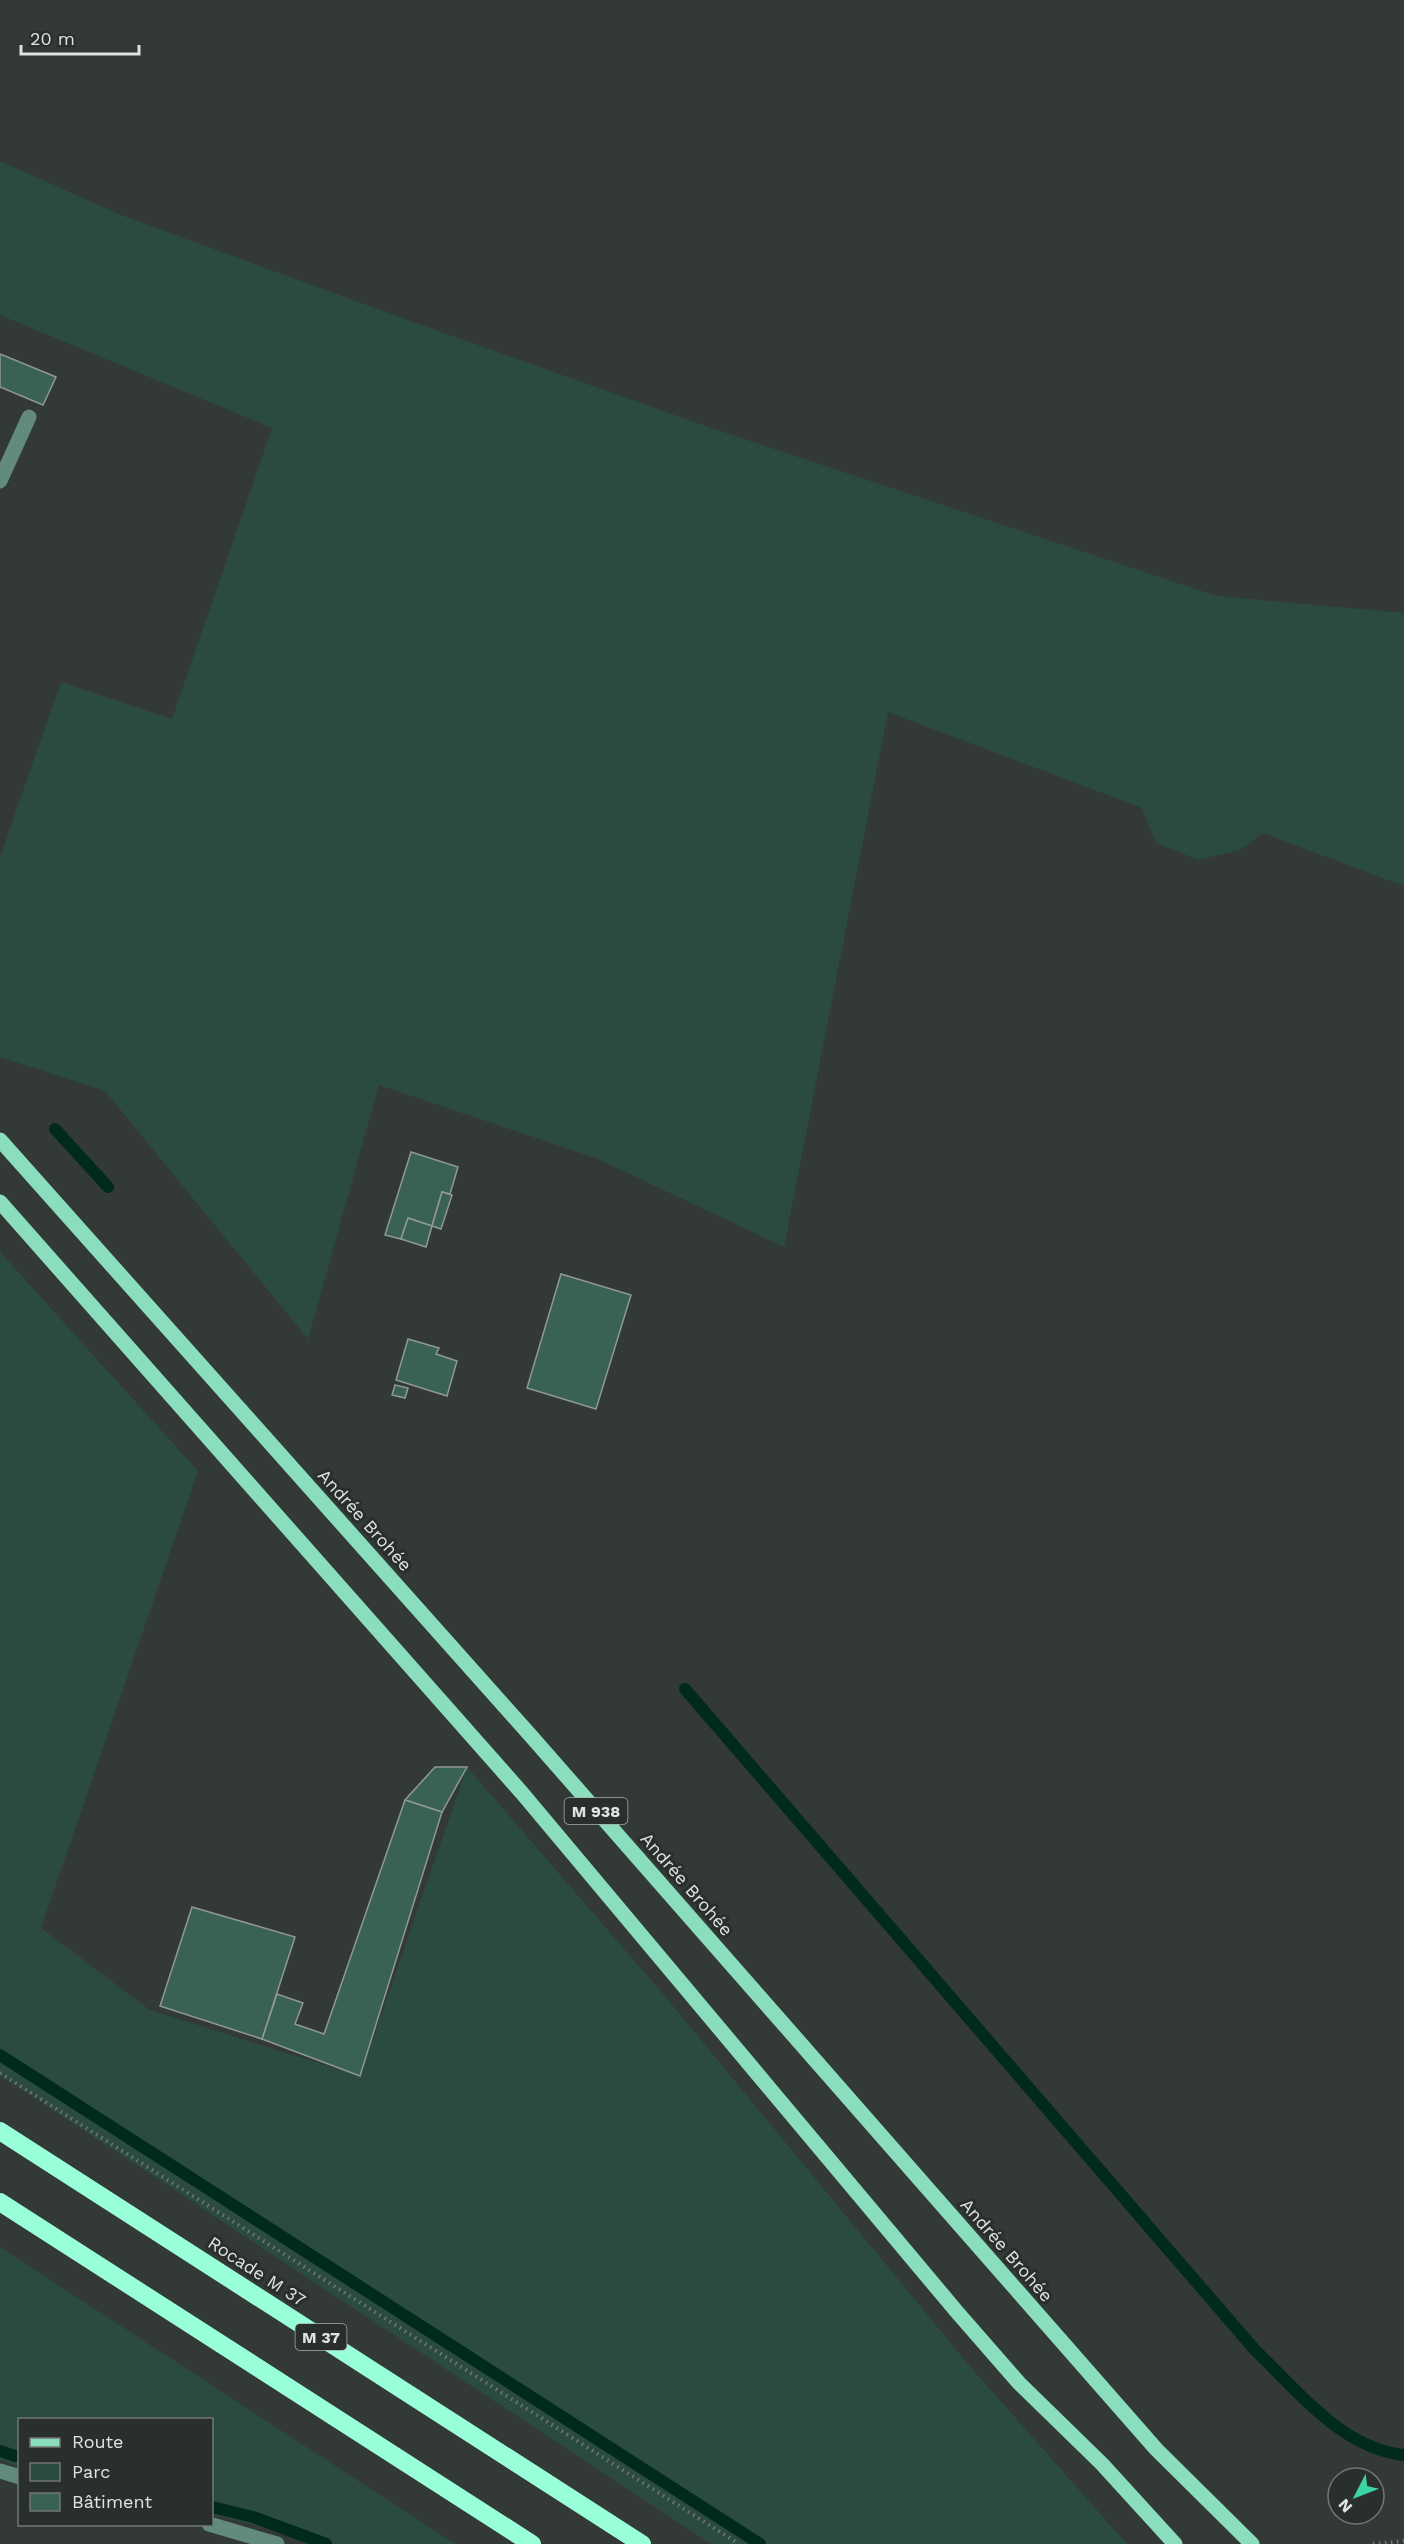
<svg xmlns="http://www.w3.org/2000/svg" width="1404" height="2544" font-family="'Work Sans',sans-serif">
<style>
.green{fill:#2c4b3f}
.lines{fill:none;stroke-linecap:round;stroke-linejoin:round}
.stream{stroke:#002a1e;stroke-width:12}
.building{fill:#3a6253;stroke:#909894;stroke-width:1.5}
.path{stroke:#717774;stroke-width:4;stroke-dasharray:1.5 4.5;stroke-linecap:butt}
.minor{stroke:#638b7b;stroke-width:15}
.major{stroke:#8adebd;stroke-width:15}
.highway{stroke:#98ffd8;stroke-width:18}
.labels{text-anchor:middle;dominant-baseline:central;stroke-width:6;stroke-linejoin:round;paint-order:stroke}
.shield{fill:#282f2c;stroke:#a8adab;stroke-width:1.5}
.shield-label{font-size:16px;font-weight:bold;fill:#dfe3e1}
.street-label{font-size:18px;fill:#dfe3e1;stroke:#282f2c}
</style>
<rect width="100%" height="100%" fill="#323936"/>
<g class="green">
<polygon points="0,161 121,215 402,318 714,429 1217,596 1404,613 1404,886 1263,833 1240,850 1198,860 1156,843 1142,808 888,712 784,1247 598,1159 379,1085 308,1339 105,1091 0,1057 0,857 61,682 172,719 272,428 0,315"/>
<polygon points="0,1252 198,1471 41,1928 150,2010 360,2076 467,1767 664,1995 973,2370 1127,2544 711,2544 0,2075"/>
<polygon points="0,2247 455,2544 310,2544 266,2528 212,2514 212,2420 20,2420 19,2466 0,2460"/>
</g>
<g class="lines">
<g class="stream">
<polyline points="55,1129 108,1187"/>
<path d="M685 1689 1255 2350C1298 2391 1341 2448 1404 2455"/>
<polyline points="0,2055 760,2544"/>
<polyline points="0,2451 15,2456"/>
<polyline points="212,2507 253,2517 326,2544"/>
</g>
</g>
<g class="building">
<polygon points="0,354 56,377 43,405 0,387"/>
<polygon points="411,1152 458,1167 450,1194 442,1192 432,1226 408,1218 401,1239 385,1235"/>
<polygon points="442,1192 452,1195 441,1229 432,1226"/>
<polygon points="408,1218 432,1226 426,1247 401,1239"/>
<polygon points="561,1274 631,1295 596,1409 527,1388"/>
<polygon points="408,1339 439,1348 436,1354 457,1361 447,1396 396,1380"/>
<polygon points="395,1385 408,1388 405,1398 392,1395"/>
<polygon points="435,1767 467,1767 442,1812 405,1800"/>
<polygon points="405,1800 442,1812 360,2076 262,2039 277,1994 303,2003 295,2024 324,2034"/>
<polygon points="192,1907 295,1937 262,2039 160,2006"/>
</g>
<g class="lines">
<g class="path">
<polyline points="0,2073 739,2544"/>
<polyline points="1373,2544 1404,2541"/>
</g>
<g class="minor">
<polyline points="0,481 29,417"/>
<polyline points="0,2471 20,2477"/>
<polyline points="209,2524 277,2544"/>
</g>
<g class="major">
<polyline points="0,1140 531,1736 1156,2449 1252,2544"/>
<polyline points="0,1202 522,1793 957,2312 1019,2383 1102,2464 1175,2544"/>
</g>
<g class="highway">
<polyline points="0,2131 642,2544"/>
<polyline points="0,2202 532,2544"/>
</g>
</g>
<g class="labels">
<g class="shield">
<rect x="564.5" y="1798" width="63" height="26" rx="4.5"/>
<rect x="295.5" y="2324" width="51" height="26" rx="4.5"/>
</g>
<g class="shield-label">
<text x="596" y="1811">M 938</text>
<text x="321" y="2337">M 37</text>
</g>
<g class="street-label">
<text transform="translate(365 1520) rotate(48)">Andrée Brohée</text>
<text transform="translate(687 1884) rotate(49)">Andrée Brohée</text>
<text transform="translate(1007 2250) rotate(49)">Andrée Brohée</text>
<text transform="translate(257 2271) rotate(33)">Rocade M 37</text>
</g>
</g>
<rect x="18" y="2418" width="195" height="108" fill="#282f2c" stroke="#717774" stroke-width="1.5"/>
<rect x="30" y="2438" width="30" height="9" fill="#8adebd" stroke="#717774" stroke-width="1.5"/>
<text x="72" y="2448" font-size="18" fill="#dfe3e1">Route</text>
<rect x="30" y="2463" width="30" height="18" fill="#2c4b3f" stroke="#717774" stroke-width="1.5"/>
<text x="72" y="2478" font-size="18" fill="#dfe3e1">Parc</text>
<rect x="30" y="2493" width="30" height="18" fill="#3a6253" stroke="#717774" stroke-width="1.5"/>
<text x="72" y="2508" font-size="18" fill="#dfe3e1">Bâtiment</text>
<g transform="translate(1356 2496) rotate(228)"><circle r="28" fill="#282f2c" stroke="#717774" stroke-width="1.5"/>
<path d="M0-4.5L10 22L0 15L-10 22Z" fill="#3ad4a5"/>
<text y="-9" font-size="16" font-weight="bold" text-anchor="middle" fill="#dfe3e1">N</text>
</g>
<path d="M21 45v9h118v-9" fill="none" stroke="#dfe3e1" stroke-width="3"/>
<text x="30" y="45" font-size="18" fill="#dfe3e1" stroke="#282f2c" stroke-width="4.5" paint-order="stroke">20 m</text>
</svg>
